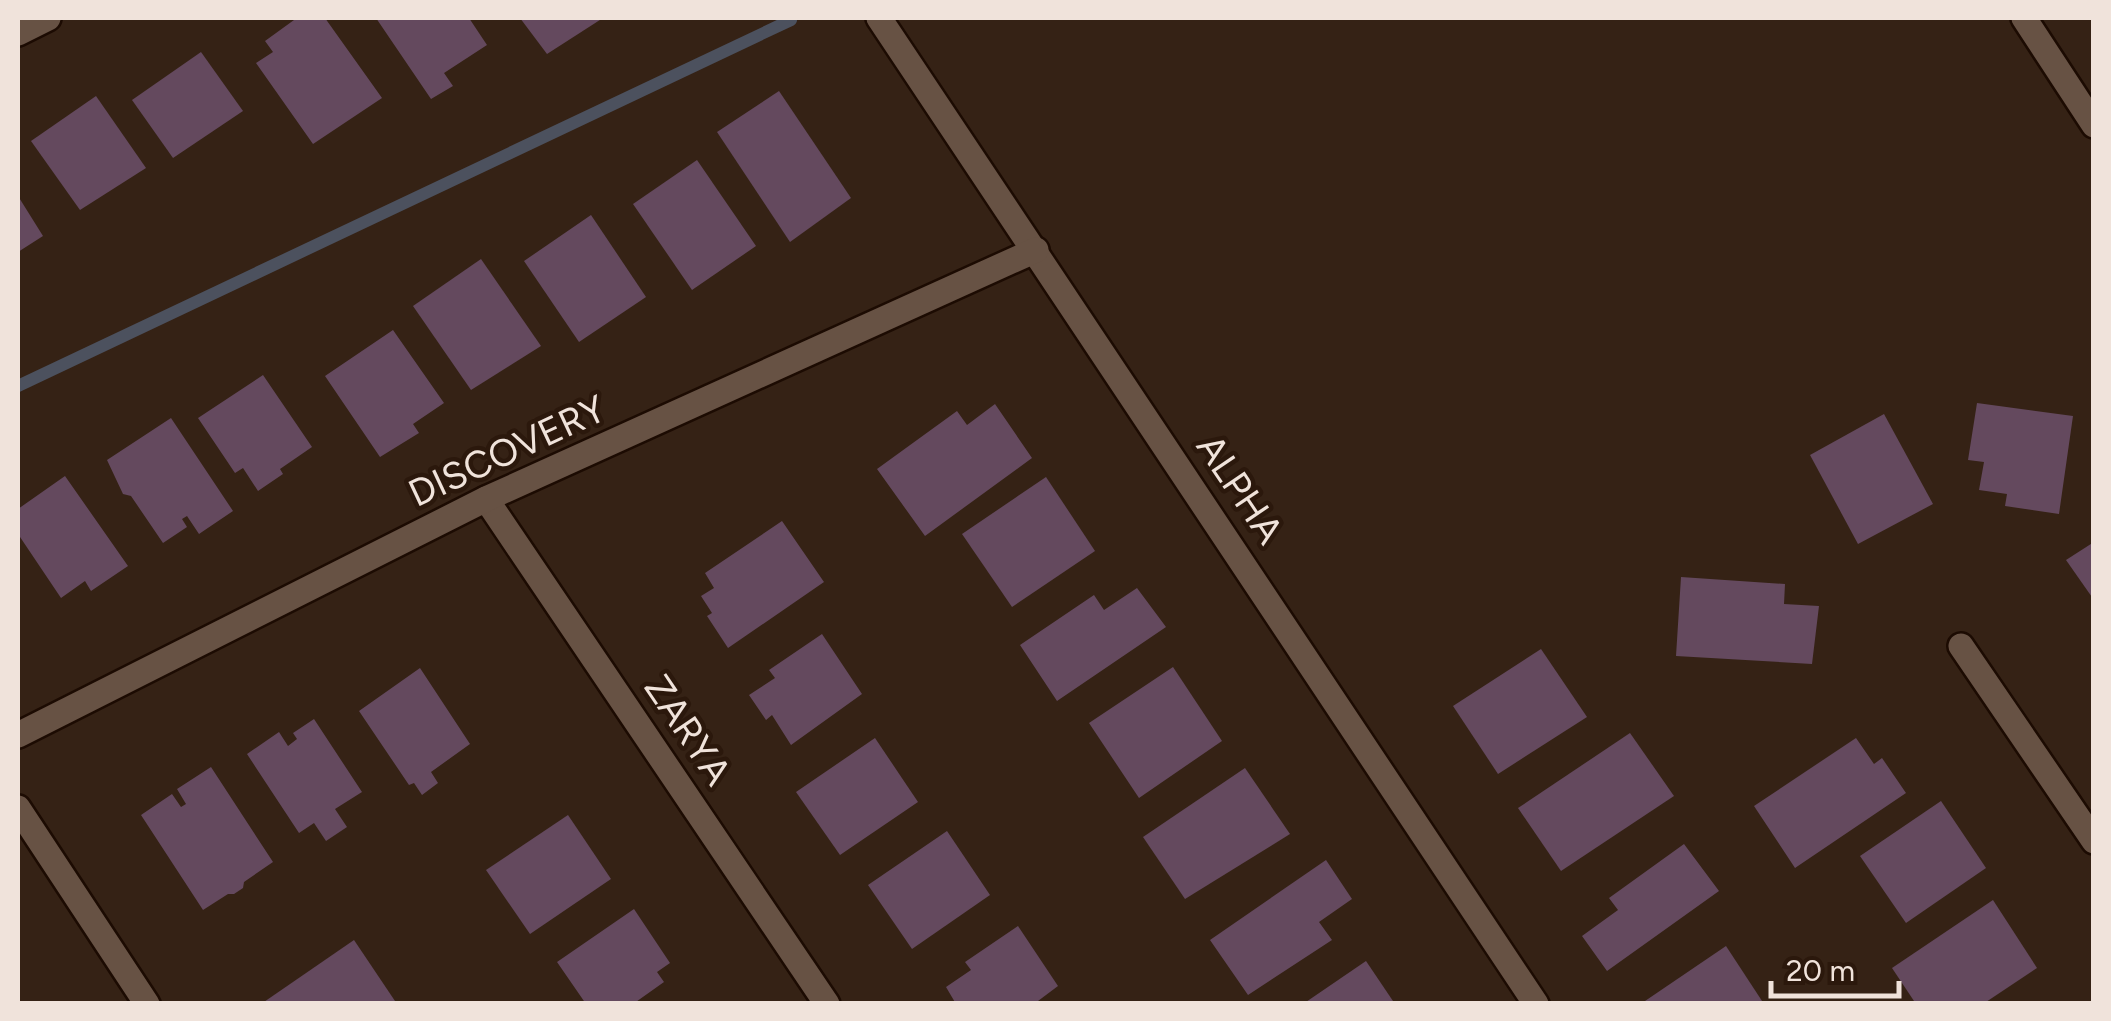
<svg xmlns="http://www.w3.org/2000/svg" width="2111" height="1021" font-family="Figtree,sans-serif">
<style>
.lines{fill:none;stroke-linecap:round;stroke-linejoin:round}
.stream{stroke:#4c515e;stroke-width:12}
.building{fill:#64495e}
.minor-casing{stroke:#1c0b02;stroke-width:30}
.minor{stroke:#675244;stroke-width:25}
.labels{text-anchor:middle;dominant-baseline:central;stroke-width:9;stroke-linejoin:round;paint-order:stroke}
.street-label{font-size:38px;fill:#f0e3db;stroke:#2b180c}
</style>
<rect width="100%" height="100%" fill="#352215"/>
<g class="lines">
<polyline class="stream" points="18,386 791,20"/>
</g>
<g class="building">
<polygon points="292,18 325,18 382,98 313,144 256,63 273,52 265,41 294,20"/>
<polygon points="376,18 469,18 487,45 444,73 453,86 431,99"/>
<polygon points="520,18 603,18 547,54"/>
<polygon points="201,52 243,111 173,158 132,100"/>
<polygon points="779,91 851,198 790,242 717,132"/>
<polygon points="96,96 146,168 80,210 31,141"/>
<polygon points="697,160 756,246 692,290 633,204"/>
<polygon points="18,196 43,236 18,252"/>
<polygon points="591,215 646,297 579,342 524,261"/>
<polygon points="481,259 541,346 471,390 413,306"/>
<polygon points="393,330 444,403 413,424 419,433 380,457 325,376"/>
<polygon points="263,375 312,447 280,469 283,474 258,491 243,468 235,473 198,418"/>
<polygon points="1977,403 2073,416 2059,514 2005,506 2007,494 1979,490 1984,462 1968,460"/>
<polygon points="995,404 1032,458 925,536 877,469 957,411 967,425"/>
<polygon points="1884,414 1933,504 1858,544 1810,455"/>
<polygon points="171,418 233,511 199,534 187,516 182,519 187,527 163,543 131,496 123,494 107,460"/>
<polygon points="65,476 128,566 91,591 85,581 61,598 18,534 18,509"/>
<polygon points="1046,477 1095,551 1012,607 962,534"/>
<polygon points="782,521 824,582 728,648 707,616 712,613 701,596 714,588 705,573"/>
<polygon points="2094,542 2094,600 2066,560"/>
<polygon points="1681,577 1785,584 1784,604 1819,606 1812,664 1676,656"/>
<polygon points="1137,588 1166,627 1057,701 1020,645 1094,595 1104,610"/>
<polygon points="822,634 862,694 791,745 772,715 766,720 749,695 775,678 769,670"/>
<polygon points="1541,649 1587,717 1498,774 1453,706"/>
<polygon points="1173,667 1222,741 1139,798 1089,723"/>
<polygon points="420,668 470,744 431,772 438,783 422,795 414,783 409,785 359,711"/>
<polygon points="314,719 362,792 335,809 347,827 326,841 314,823 299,833 247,754 279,732 288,746 297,739 293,733"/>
<polygon points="1630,733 1674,796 1561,871 1518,808"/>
<polygon points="875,738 918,802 840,855 796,792"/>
<polygon points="1856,738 1874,764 1882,758 1906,793 1795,868 1754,806"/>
<polygon points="211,767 273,862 244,882 243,888 234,894 228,894 203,910 141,815 172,794 181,807 186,804 177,789"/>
<polygon points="1245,768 1290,834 1185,899 1143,837"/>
<polygon points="1941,801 1986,868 1906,923 1860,856"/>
<polygon points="568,815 611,879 530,934 486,870"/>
<polygon points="947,831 990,895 912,949 868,885"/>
<polygon points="1684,844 1719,891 1607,971 1582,936 1618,910 1609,898"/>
<polygon points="1326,860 1352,899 1319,922 1332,940 1248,995 1210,940"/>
<polygon points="1993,900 2037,968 1983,1004 1916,1004 1892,968"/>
<polygon points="634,909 670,963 657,972 664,982 633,1004 586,1004 557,962"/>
<polygon points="1018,926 1058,986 1034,1004 956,1004 946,987 971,970 965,962"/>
<polygon points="354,940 397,1004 261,1004"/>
<polygon points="1726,946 1764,1004 1646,1004 1645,1001"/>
<polygon points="1366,961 1395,1004 1303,1004"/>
</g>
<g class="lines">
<defs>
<g id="minor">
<polyline points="879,18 1536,1004"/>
<polyline points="2024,18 2094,125"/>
<polyline points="18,33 48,18"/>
<polyline points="486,499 827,1004"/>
<polyline points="1961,646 2094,841"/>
<polyline points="18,735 486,499 1036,250"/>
<polyline points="18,808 147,1004"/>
</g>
</defs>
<use href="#minor" class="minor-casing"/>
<use href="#minor" class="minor"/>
</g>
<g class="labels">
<g class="street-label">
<text transform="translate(507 451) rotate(-25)">DISCOVERY</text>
<text transform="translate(1240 489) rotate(56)">ALPHA</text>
<text transform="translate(688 730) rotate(56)">ZARYA</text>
</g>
</g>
<rect width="2111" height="1021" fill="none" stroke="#f0e3db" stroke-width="40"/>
<path d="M1771 981v15h128v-15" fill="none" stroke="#f0e3db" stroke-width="5"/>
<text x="1786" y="981" font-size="30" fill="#f0e3db" stroke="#2b180c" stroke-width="8" paint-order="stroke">20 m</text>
</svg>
